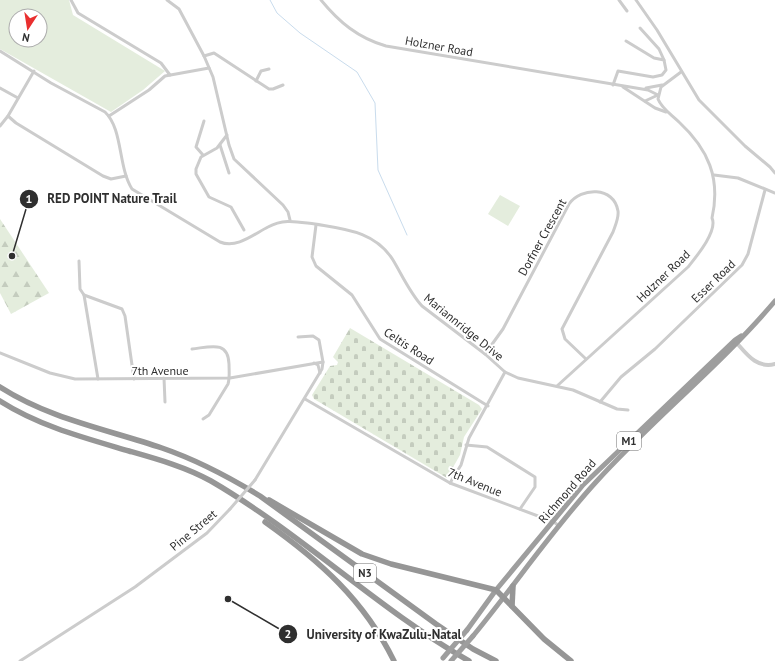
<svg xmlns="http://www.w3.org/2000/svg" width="775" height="661" font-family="'PT Sans',sans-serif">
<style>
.green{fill:#e4eddd;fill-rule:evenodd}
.forest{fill:url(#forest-firs)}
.cemetery{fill:url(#cemetery-stones)}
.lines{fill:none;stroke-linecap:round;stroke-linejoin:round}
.stream{stroke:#c9dced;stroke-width:1}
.minor{stroke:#ccc;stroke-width:3}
.tertiary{stroke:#ccc;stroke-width:4}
.trunk{stroke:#9e9e9e;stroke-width:5}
.motorway{stroke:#969696;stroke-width:5.5}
.minor-bridge{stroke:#ccc;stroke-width:3}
.trunk-bridge{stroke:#9e9e9e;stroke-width:5}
.labels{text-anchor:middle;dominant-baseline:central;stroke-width:4;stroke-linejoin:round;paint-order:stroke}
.shield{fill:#fff;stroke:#6d6d6d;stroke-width:1}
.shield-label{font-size:11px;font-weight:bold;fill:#2f2f2f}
.street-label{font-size:12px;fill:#2f2f2f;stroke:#fff}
.leader{fill:none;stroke:#2f2f2f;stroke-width:1.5}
.callout-dot{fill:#2f2f2f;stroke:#fff;stroke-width:1.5}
.mark-label{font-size:12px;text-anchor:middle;font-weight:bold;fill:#fff}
.callout-label{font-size:13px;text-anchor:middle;font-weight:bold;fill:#2f2f2f;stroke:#fff;stroke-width:4;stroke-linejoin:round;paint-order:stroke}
</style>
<defs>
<pattern id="forest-firs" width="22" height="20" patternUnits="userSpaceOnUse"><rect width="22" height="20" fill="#e4eddd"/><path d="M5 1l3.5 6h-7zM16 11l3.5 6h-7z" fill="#c4ccbe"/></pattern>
<pattern id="cemetery-stones" width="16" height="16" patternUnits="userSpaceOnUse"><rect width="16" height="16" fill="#e4eddd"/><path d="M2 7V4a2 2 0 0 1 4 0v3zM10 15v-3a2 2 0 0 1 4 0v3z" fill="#c4ccbe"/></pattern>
</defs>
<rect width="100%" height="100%" fill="#fff"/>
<g class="green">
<path d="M0 0H69L73 15 165 71 143 90 111 112 0 49ZM16 16H40V40H16Z"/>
<polygon points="500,195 520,206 508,226 488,214"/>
</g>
<polygon class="forest" points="0,219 49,293 11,314 0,293"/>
<polygon class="cemetery" points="350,328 479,405 482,409 464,437 460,455 447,478 314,399 312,395 330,366 337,365 338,362 333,357"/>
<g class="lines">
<polyline class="stream" points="270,0 277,13 300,33 357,72 375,103 378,170 407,235"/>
<g class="minor">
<polyline points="71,0 78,13 161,63 170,75"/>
<polyline points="167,0 179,9 204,56 213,77 229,145 234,159 283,205 288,212 290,220"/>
<path d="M321 0C339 22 358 38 386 46L648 90 658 95"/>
<polyline points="619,0 627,11"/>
<polyline points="636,0 657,30 699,100 745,146 770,167 775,173"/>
<polyline points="640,28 659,49 664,60"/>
<path d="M0 51 51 83 105 112C123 129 118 167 132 189L220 242C237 249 254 234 268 227 284 218 298 222 315 224 344 229 375 231 393 260 402 275 410 293 422 306L485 354 505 372 518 378 573 390 617 409 628 410"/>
<polyline points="204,56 214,53 269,89 273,89 283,85"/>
<polyline points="34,71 8,116 16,123 103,176 111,179 126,176"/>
<polyline points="256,81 261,71 269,69"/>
<polyline points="613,85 618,71 653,77 662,75 666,70 664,60 654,58 626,41"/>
<polyline points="623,87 655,108 666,112"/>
<polyline points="0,88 18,98"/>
<polyline points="646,88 662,85"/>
<polyline points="645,101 658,95"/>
<polyline points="109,116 149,90 165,76 209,68"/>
<polyline points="0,126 8,116"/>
<polyline points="227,135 217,148 201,157 196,169 196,174 209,197 231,207 244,230"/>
<polyline points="220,145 229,173"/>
<polyline points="203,155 196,147 204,121"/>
<polyline points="714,175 738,178 775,193"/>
<polyline points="316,225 312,257 316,266 352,295 380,339 488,406"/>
<polyline points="79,261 80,289 84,295 98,379"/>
<polyline points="84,295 122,309 125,316 134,379"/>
<path d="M192 349C210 347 228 340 229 364 229 371 230 377 228 384L209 415 203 419"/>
<polyline points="0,353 50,373 75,379 230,378 323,362"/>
<path d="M485 354 503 329 569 204C581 187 614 186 618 211 619 218 615 226 613 232L562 329 565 339 586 359"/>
<polyline points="314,363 318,365 320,373"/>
<polyline points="164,378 165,402"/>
<path d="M557 386 688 267C696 257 718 231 712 218 721 178 708 149 679 122 671 114 662 109 658 99L661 87 681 72"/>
<polyline points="305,399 450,483 554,522 559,526"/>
<polyline points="600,402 621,377 655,349 742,265 748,254 765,190"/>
<polyline points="466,445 487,447 535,477 535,487 520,509"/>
<polyline points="255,480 322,369 323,362 319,340 313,336 298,337"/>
<polyline points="450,483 461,465 469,438 505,372"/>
<polyline points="20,661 135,587 207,533 230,509"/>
</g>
<path class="tertiary" d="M735 341C746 353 756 369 775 364"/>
<g class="trunk">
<polyline points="467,630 496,590 583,485 735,340 741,336"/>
<path d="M473 636C515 585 552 530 596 482 653 419 720 366 775 301"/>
</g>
<g class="motorway">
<path d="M0 387C50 419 106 429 162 448 197 460 229 477 260 496L436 624 473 649 496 661"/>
<path d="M0 401C39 426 85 438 129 451 157 459 186 467 211 481 302 534 378 609 469 661"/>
<polyline points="269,500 362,554 391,564 496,590 544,639 571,661"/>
<path d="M265 522C320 561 364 600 394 661"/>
<polyline points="512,606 513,586"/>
</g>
<polyline class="minor-bridge" points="230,509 255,480"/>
<g class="trunk-bridge">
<polyline points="443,658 467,630"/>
<polyline points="451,661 473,636"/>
</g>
</g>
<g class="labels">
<g class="shield">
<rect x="617" y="432" width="24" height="18" rx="3"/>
<rect x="354" y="564" width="22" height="18" rx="3"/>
</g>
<g class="shield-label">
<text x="629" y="441">M1</text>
<text x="365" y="573">N3</text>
</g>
<g class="street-label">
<text transform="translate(439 46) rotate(10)">Holzner Road</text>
<text transform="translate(542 237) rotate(-61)">Dorfner Crescent</text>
<text transform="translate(663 276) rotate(-44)">Holzner Road</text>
<text transform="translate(713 281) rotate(-44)">Esser Road</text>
<text transform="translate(464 327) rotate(39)">Mariannridge Drive</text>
<text transform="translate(409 346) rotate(33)">Celtis Road</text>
<text x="160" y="370">7th Avenue</text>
<text transform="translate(475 482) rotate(22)">7th Avenue</text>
<text transform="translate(567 491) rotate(-49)">Richmond Road</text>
<text transform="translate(193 530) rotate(-40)">Pine Street</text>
</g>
</g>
<path class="leader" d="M12 256L29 199M228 599L288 634"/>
<g class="callout-dot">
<circle cx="12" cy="256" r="4"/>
<circle cx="228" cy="599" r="4"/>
<circle cx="29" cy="199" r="10"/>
<circle cx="288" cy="634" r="10"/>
</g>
<g class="mark-label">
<text x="29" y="203">1</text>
<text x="288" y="638">2</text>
</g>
<g class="callout-label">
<text x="112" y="203">RED POINT Nature Trail</text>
<text x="384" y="639">University of KwaZulu-Natal</text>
</g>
<g transform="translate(28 28) rotate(192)"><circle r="19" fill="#ffffff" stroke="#acacac"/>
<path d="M0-3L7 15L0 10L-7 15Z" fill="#e92f2f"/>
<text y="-6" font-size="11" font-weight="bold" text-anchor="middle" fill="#2f2f2f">N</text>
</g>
</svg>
